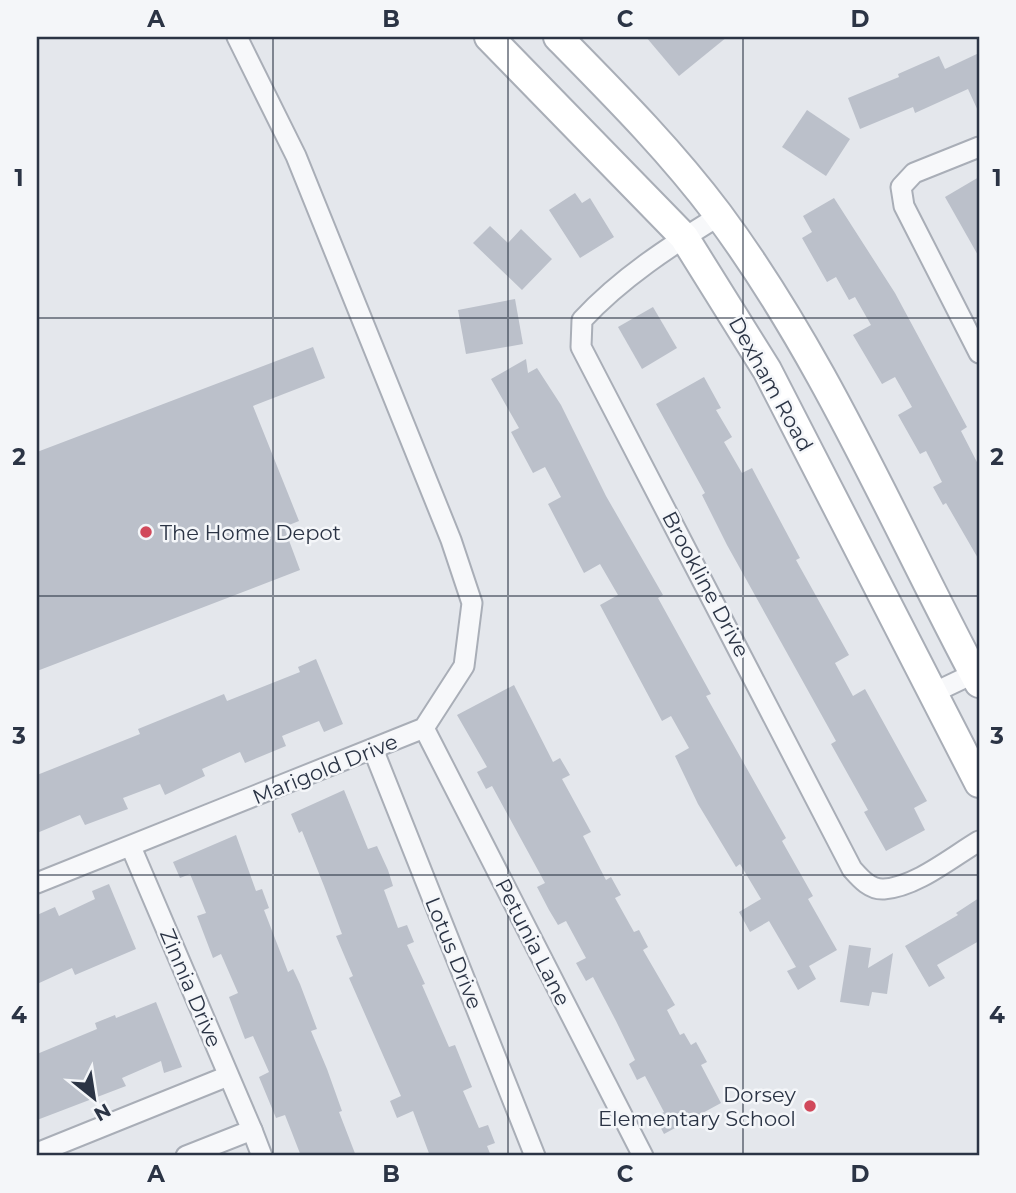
<svg xmlns="http://www.w3.org/2000/svg" width="1016" height="1193" font-family="Montserrat,sans-serif">
<style>
.building{fill:#bbc0ca}
.lines{fill:none;stroke-linecap:round;stroke-linejoin:round}
.street-casing{stroke:#a9aeb7;stroke-width:23}
.secondary-casing{stroke:#a9aeb7;stroke-width:32}
.street{stroke:#f7f8fa;stroke-width:19}
.secondary{stroke:#fff;stroke-width:28}
.grid{fill:none;stroke:#2b3445;stroke-width:2;stroke-opacity:0.55}
.poi-dot{fill:#d1495b;stroke:#f4f6f9;stroke-width:2.5}
.labels{text-anchor:middle;dominant-baseline:central;stroke-width:5;stroke-linejoin:round;paint-order:stroke}
.street-label{font-size:21px;fill:#2b3445;stroke:#f4f6f9}
.poi-label{font-size:21px;fill:#2b3445;stroke:#f4f6f9;text-anchor:start}
.neatline{fill:none;stroke:#2b3445;stroke-width:2.5}
.grid-label{font-size:23px;text-anchor:middle;font-weight:bold;fill:#2b3445}
</style>
<rect width="100%" height="100%" fill="#e4e7ec"/>
<g class="building">
<polygon points="646,37 727,37 679,76"/>
<polygon points="979,53 979,113 968,89 915,113 913,107 860,129 848,98 899,77 898,74 939,56 945,69"/>
<polygon points="807,110 850,139 826,176 782,147"/>
<polygon points="979,177 979,257 945,197"/>
<polygon points="575,193 582,203 590,198 614,237 580,258 549,210"/>
<polygon points="834,198 895,293 967,427 961,431 979,466 979,560 946,503 943,505 933,487 942,482 926,451 920,454 898,415 912,407 895,377 882,384 853,335 871,325 855,297 849,300 836,277 827,282 802,238 812,232 803,216"/>
<polygon points="490,226 508,243 521,229 552,259 522,290 473,243"/>
<polygon points="515,299 523,344 466,354 458,310"/>
<polygon points="653,307 677,348 642,369 618,327"/>
<polygon points="313,347 325,378 253,406 299,521 284,527 300,570 37,671 37,452"/>
<polygon points="526,359 528,373 537,368 561,405 606,496 663,595 658,598 711,694 706,696 786,838 782,841 813,896 808,899 837,950 809,966 816,979 798,990 787,971 796,967 769,921 750,932 739,912 761,899 740,864 736,867 698,804 675,756 689,748 671,716 662,721 600,605 618,595 600,564 584,573 548,504 561,497 545,467 533,473 511,432 519,428 491,379"/>
<polygon points="704,377 721,408 716,410 732,437 724,442 742,473 752,468 800,558 796,560 849,655 835,663 853,696 865,689 927,801 914,808 925,830 886,851 864,812 868,810 831,744 836,741 727,545 702,495 705,493 656,404"/>
<polygon points="316,659 343,724 324,732 319,721 282,736 286,746 245,763 240,752 202,769 205,776 165,795 160,784 123,798 128,809 109,816 85,825 80,815 37,833 37,775 140,734 138,729 224,694 227,701 300,672 298,667"/>
<polygon points="514,685 553,762 560,758 570,775 562,779 591,832 583,836 606,880 611,877 621,895 615,898 634,932 639,930 648,947 643,950 675,1005 667,1010 680,1035 684,1033 691,1045 696,1042 707,1062 701,1065 721,1103 664,1134 655,1117 664,1112 645,1076 637,1080 629,1064 635,1060 616,1021 593,977 586,981 576,963 586,958 566,921 558,925 549,910 537,887 545,883 492,786 486,789 477,772 487,767 457,715"/>
<polygon points="344,790 368,849 377,846 388,870 393,886 384,890 398,928 407,925 414,942 407,945 425,984 422,985 449,1047 455,1045 472,1087 463,1091 479,1128 488,1125 495,1143 487,1146 491,1156 430,1156 413,1111 397,1118 390,1101 401,1096 349,978 353,976 336,936 342,934 324,886 302,831 299,833 291,814"/>
<polygon points="236,835 256,891 262,889 269,908 264,910 288,972 293,969 300,984 317,1029 311,1031 327,1069 342,1111 339,1112 356,1156 301,1156 285,1115 276,1118 259,1077 269,1072 253,1036 245,1039 229,997 238,993 221,954 213,958 197,916 206,913 190,874 180,878 173,862"/>
<polygon points="109,884 136,949 75,975 72,968 37,984 37,915 55,907 59,916 95,899 92,891"/>
<polygon points="979,898 979,941 937,965 945,978 929,987 905,946 958,915 956,913"/>
<polygon points="849,945 871,948 868,968 893,953 887,994 872,992 869,1006 840,1002"/>
<polygon points="156,1002 182,1067 164,1073 161,1061 122,1078 126,1086 37,1120 37,1054 97,1029 95,1023 115,1015 116,1018"/>
</g>
<g class="lines">
<defs>
<g id="street">
<polyline points="979,147 914,173 901,187 904,206 979,353"/>
<path d="M719 216C670 246 621 278 582 320L581 347 852 869C860 878 870 890 884 889 916 887 952 857 979 841"/>
<polyline points="933,693 979,671"/>
<polyline points="424,728 643,1156"/>
<polyline points="373,749 535,1156"/>
<polyline points="131,847 252,1130 186,1156"/>
<polyline points="37,883 424,728 464,666 472,603 451,540 296,156 237,37"/>
<polyline points="252,1130 262,1156"/>
<polyline points="37,1153 228,1076"/>
</g>
<g id="secondary">
<polyline points="489,37 684,237 767,370 979,783"/>
<path d="M558 37C614 94 670 150 718 214 825 358 895 526 979 683"/>
</g>
</defs>
<use href="#street" class="street-casing"/>
<use href="#secondary" class="secondary-casing"/>
<use href="#street" class="street"/>
<use href="#secondary" class="secondary"/>
</g>
<path class="grid" d="M273 37V1156M508 37V1156M743 37V1156M37 318H979M37 596H979M37 875H979"/>
<g class="poi-dot">
<circle cx="146" cy="532" r="7"/>
<circle cx="810" cy="1106" r="7"/>
</g>
<g class="labels">
<g class="street-label">
<text transform="translate(771 384) rotate(61)">Dexham Road</text>
<text transform="translate(706 584) rotate(62)">Brookline Drive</text>
<text transform="translate(325 769) rotate(-22)">Marigold Drive</text>
<text transform="translate(533 942) rotate(63)">Petunia Lane</text>
<text transform="translate(454 953) rotate(68)">Lotus Drive</text>
<text transform="translate(191 988) rotate(67)">Zinnia Drive</text>
</g>
<g class="poi-label">
<text x="160" y="532">The Home Depot</text>
<text x="796" y="1094" text-anchor="end">Dorsey<tspan x="796" dy="24">Elementary School</tspan></text>
</g>
</g>
<rect width="1016" height="1193" fill="none" stroke="#f4f6f9" stroke-width="77"/>
<g transform="translate(94 1098) rotate(150)" stroke="#f4f6f9" stroke-width="5" paint-order="stroke">
<path d="M0-5L12 26L0 18L-12 26Z" fill="#2b3445"/>
<text y="-10" font-size="19" font-weight="bold" text-anchor="middle" fill="#2b3445">N</text>
</g>
<rect x="38" y="38" width="940" height="1116" class="neatline"/>
<g class="grid-label">
<text x="156" y="27">A</text>
<text x="391" y="27">B</text>
<text x="625" y="27">C</text>
<text x="860" y="27">D</text>
<text x="19" y="186">1</text>
<text x="997" y="186">1</text>
<text x="19" y="465">2</text>
<text x="997" y="465">2</text>
<text x="19" y="744">3</text>
<text x="997" y="744">3</text>
<text x="19" y="1023">4</text>
<text x="997" y="1023">4</text>
<text x="156" y="1182">A</text>
<text x="391" y="1182">B</text>
<text x="625" y="1182">C</text>
<text x="860" y="1182">D</text>
</g>
</svg>
